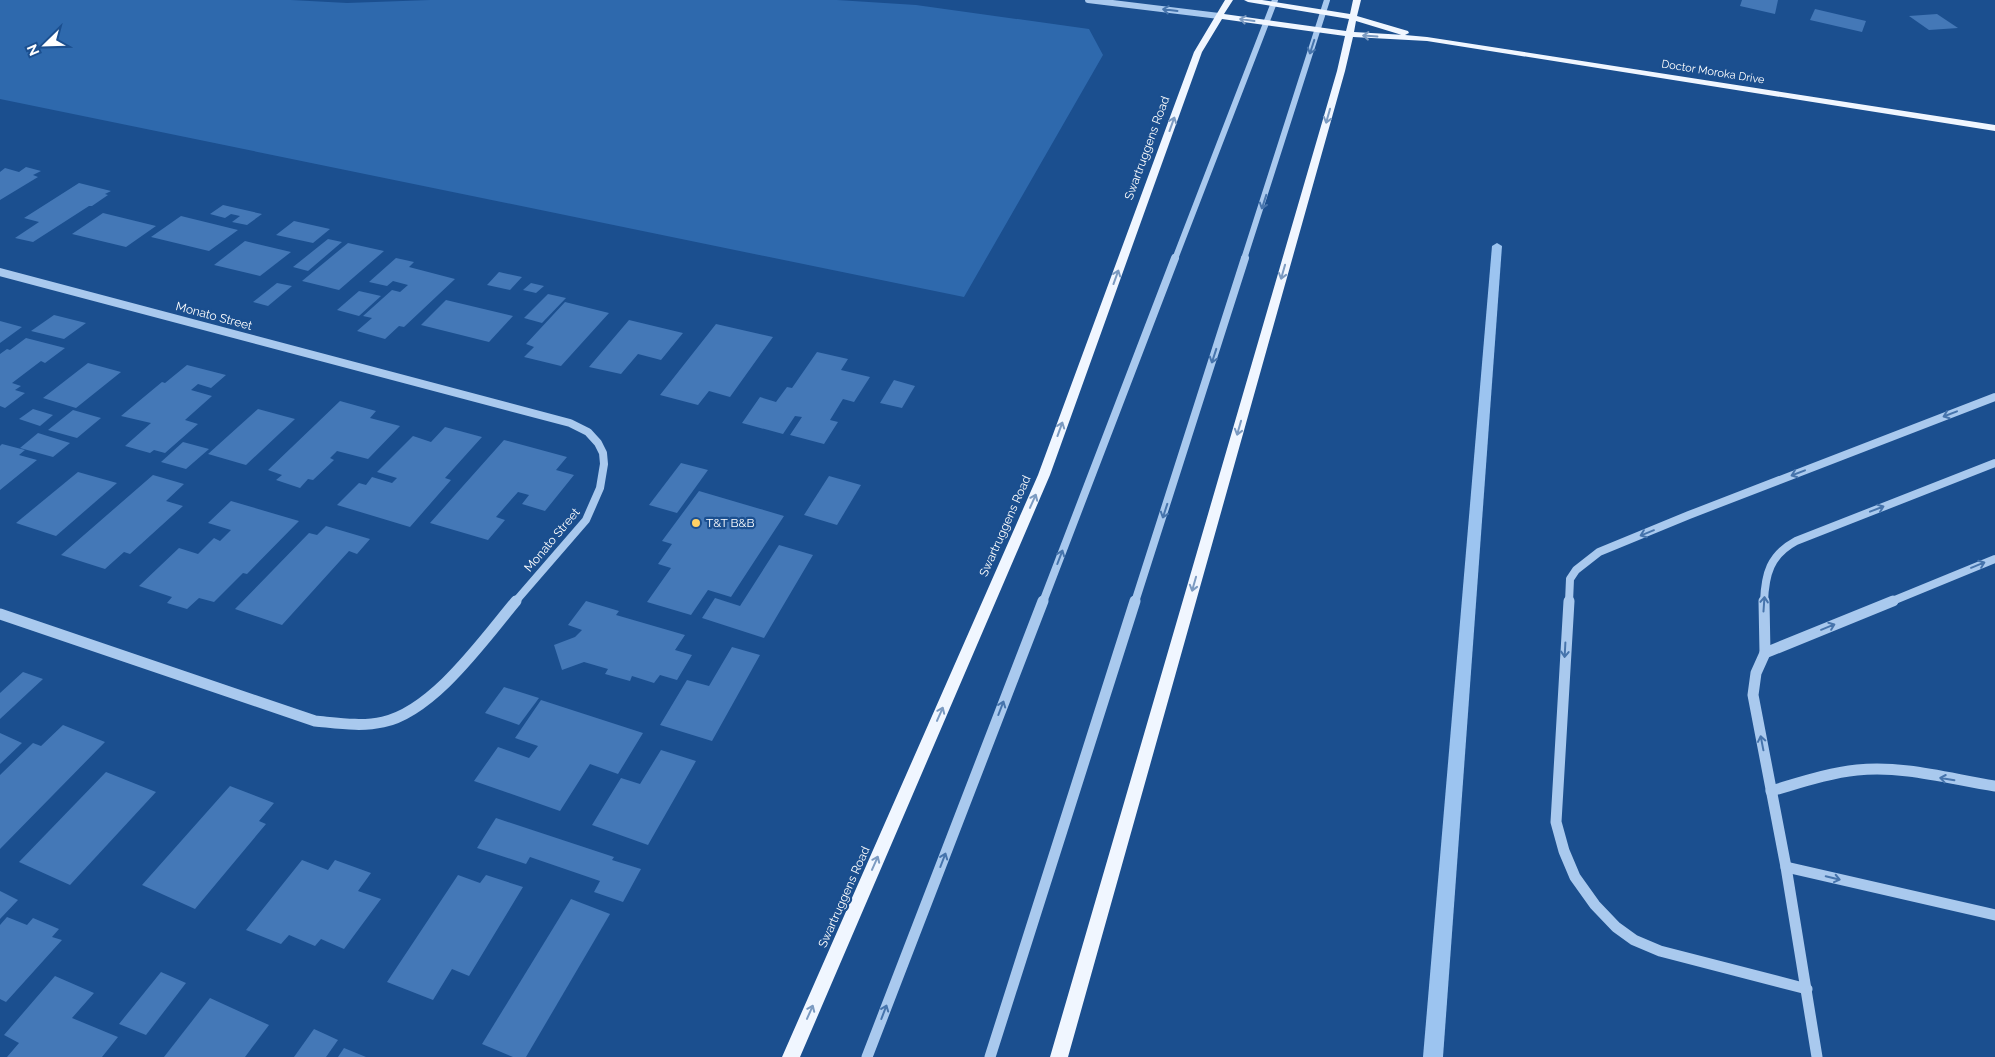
<svg xmlns="http://www.w3.org/2000/svg" width="1995" height="1057" font-family="Raleway,sans-serif">
<style>
.green{fill:#2e69ad}
.lines{fill:none;stroke-linecap:round;stroke-linejoin:round}
.stream{fill:#9cc4f0;fill-rule:evenodd}
.building{fill:#4478b7}
.minor-far2{stroke:#a9c9ee;stroke-width:6}
.minor-far1{stroke:#a9c9ee;stroke-width:8}
.minor{stroke:#a9c9ee;stroke-width:11}
.major{fill:#f0f6ff;fill-rule:evenodd}
.oneway{stroke:#4674ac}
.oneway2{stroke:#7b9ac1}
.poi-dot{fill:#ffd166;stroke:#1b4f8f;stroke-width:2}
.labels{text-anchor:middle;dominant-baseline:central;stroke-width:4.5;stroke-linejoin:round;paint-order:stroke}
.far-street-label{font-size:11px;fill:#fff;stroke:#1b4f8f}
.street-label{font-size:12px;fill:#fff;stroke:#1b4f8f}
.poi-label{font-size:12px;fill:#fff;stroke:#1b4f8f;text-anchor:start}
</style>
<rect width="100%" height="100%" fill="#1b4f8f"/>
<polygon class="green" points="0,0 291,0 347,3 430,0 837,0 916,5 1089,29 1103,55 964,297 0,99"/>
<g class="lines">
<polygon class="stream" points="1497,243 1502,246 1443,1057 1423,1057 1492,246"/>
</g>
<g class="building">
<polygon points="1742,0 1778,0 1775,14 1740,6"/>
<polygon points="1815,9 1866,21 1862,32 1810,20"/>
<polygon points="1937,14 1958,28 1929,30 1909,16"/>
<polygon points="26,167 41,171 33,175 38,177 0,200 0,172 5,168 19,172"/>
<polygon points="79,183 111,191 105,194 108,195 92,206 89,206 33,242 15,238 39,222 24,218"/>
<polygon points="223,205 262,214 247,225 232,222 240,216 231,214 225,218 210,214"/>
<polygon points="103,213 156,226 126,247 72,234"/>
<polygon points="181,216 238,230 209,251 151,237"/>
<polygon points="294,221 330,229 313,243 276,235"/>
<polygon points="328,239 342,242 308,271 293,267"/>
<polygon points="245,241 291,252 260,276 214,265"/>
<polygon points="348,243 384,251 339,290 302,281"/>
<polygon points="396,258 414,262 409,267 455,279 404,327 399,326 385,339 357,331 372,318 363,316 392,290 400,292 408,285 393,281 387,286 369,282"/>
<polygon points="499,272 522,277 510,290 487,285"/>
<polygon points="277,283 292,286 268,306 253,302"/>
<polygon points="531,283 544,286 536,293 523,290"/>
<polygon points="359,291 381,296 359,316 337,310"/>
<polygon points="548,294 566,298 542,323 524,318"/>
<polygon points="446,300 513,316 489,342 421,325"/>
<polygon points="565,302 609,313 561,366 524,357 534,347 526,344"/>
<polygon points="54,315 86,323 64,339 31,331"/>
<polygon points="629,320 683,333 661,360 638,354 621,374 589,367"/>
<polygon points="0,321 22,327 0,343"/>
<polygon points="716,324 773,337 730,397 709,391 698,405 660,395"/>
<polygon points="26,338 65,348 45,363 41,361 12,383 21,386 15,390 25,393 5,408 0,406 0,354 7,349 10,350"/>
<polygon points="817,352 848,359 841,370 870,377 854,402 843,399 830,420 838,422 824,444 790,435 802,417 795,416 783,434 742,423 760,397 776,402 787,387 792,388"/>
<polygon points="88,363 121,372 76,408 43,398"/>
<polygon points="187,365 226,375 211,388 198,384 191,390 212,396 185,420 198,424 165,453 154,450 150,453 125,446 151,423 121,416 162,382 165,383"/>
<polygon points="894,380 915,386 902,408 880,403"/>
<polygon points="340,401 376,411 370,418 400,426 368,459 337,451 330,458 334,460 313,480 308,479 300,488 276,480 282,475 268,470"/>
<polygon points="33,409 53,415 40,426 19,419"/>
<polygon points="258,409 295,419 246,465 208,454"/>
<polygon points="73,410 101,418 77,438 48,430"/>
<polygon points="445,427 482,437 445,478 451,480 410,527 337,505 359,483 366,485 372,477 392,483 397,478 377,472 413,436 431,442"/>
<polygon points="38,433 70,443 53,457 20,448"/>
<polygon points="504,440 567,457 556,470 574,475 545,511 522,504 529,495 518,492 496,517 505,520 488,540 430,523"/>
<polygon points="183,442 209,449 186,469 161,462"/>
<polygon points="2,444 25,450 19,455 37,460 0,490 0,446"/>
<polygon points="681,463 708,470 677,513 649,505"/>
<polygon points="78,472 117,483 56,536 16,523"/>
<polygon points="153,475 184,484 166,501 183,506 130,554 124,552 105,569 61,555"/>
<polygon points="829,476 861,485 837,525 804,515"/>
<polygon points="699,491 784,516 731,597 708,590 691,615 647,602 671,568 658,564 672,544 662,541"/>
<polygon points="231,501 299,521 247,574 243,573 214,602 199,598 187,609 167,603 172,597 139,586 179,548 198,554 214,538 220,541 231,530 208,523"/>
<polygon points="326,526 370,539 357,554 349,551 282,625 235,609 309,533 317,535"/>
<polygon points="779,545 813,555 764,638 702,618 715,598 740,606"/>
<polygon points="586,601 619,611 616,615 685,635 675,650 692,655 677,680 660,675 654,683 632,676 630,681 605,674 608,669 584,662 562,670 554,645 575,637 582,630 568,625"/>
<polygon points="732,647 760,655 712,741 660,725 687,680 709,686"/>
<polygon points="23,672 43,679 0,719 0,693"/>
<polygon points="504,687 539,698 519,725 485,713"/>
<polygon points="541,700 643,733 618,774 590,764 560,811 474,781 498,747 529,758 538,746 515,738"/>
<polygon points="63,725 105,742 0,849 0,775 33,743 41,746"/>
<polygon points="0,733 22,743 0,764"/>
<polygon points="661,750 696,761 648,845 592,825 621,778 640,784"/>
<polygon points="106,772 156,792 70,885 19,862"/>
<polygon points="230,786 274,803 259,821 266,824 195,909 142,885"/>
<polygon points="496,818 614,857 612,860 641,869 623,902 594,892 600,881 530,857 526,864 477,848"/>
<polygon points="302,860 328,870 335,860 371,873 358,891 381,899 344,949 321,939 315,946 289,935 281,944 246,930"/>
<polygon points="458,875 480,883 486,875 523,887 469,976 452,969 433,1000 387,982"/>
<polygon points="0,891 18,900 0,919"/>
<polygon points="571,899 610,914 526,1057 513,1057 482,1044"/>
<polygon points="7,917 27,925 33,918 59,929 52,937 62,940 6,1002 0,999 0,925"/>
<polygon points="161,972 186,983 146,1035 119,1024"/>
<polygon points="55,976 94,993 72,1018 118,1037 102,1057 7,1057 19,1043 4,1035"/>
<polygon points="210,998 269,1025 245,1057 164,1057"/>
<polygon points="314,1029 338,1040 326,1057 294,1057"/>
<polygon points="344,1048 366,1057 338,1057"/>
</g>
<g class="lines">
<g class="minor-far2">
<polyline points="1088,0 1219,16"/>
<polyline points="1175,259 1275,0"/>
<polyline points="1244,259 1327,0"/>
</g>
<g class="minor-far1">
<polyline points="0,272 570,423 588,432 598,443 603,453 604,464 600,488 586,520 515,602"/>
<polyline points="1043,602 1175,258"/>
<polyline points="1135,602 1245,258"/>
<polyline points="1569,602 1570,579 1576,570 1599,552 1689,515 1995,397"/>
<path d="M1764 602C1765 574 1770 555 1796 541L1995 463"/>
<polyline points="1890,602 1995,559"/>
</g>
<g class="minor">
<polyline points="1569,601 1556,822 1564,851 1575,877 1595,905 1616,927 1634,940 1660,951 1807,989"/>
<polyline points="1764,601 1765,653"/>
<path d="M0 614 315 721C337 723 361 727 383 722 434 711 484 639 516 601"/>
<path d="M1771 791C1799 783 1828 773 1857 770 1903 765 1950 779 1995 786"/>
<polyline points="1786,867 1995,915"/>
<polyline points="867,1057 1043,601"/>
<polyline points="990,1057 1135,601"/>
<polyline points="1817,1057 1786,867 1753,695 1756,673 1765,653 1893,601"/>
</g>
<path class="major" d="M1225 0H1233L1224 14 1346 31 1349 19 1248 2 1244 0H1262L1350 14 1353 0H1361L1357 16 1408 31 1409 33 1405 35 1427 37 1995 125V131L1427 41 1353 37 1345 71 1068 1057H1050L1337 71 1345 36 1222 19 1202 52 1050 475 800 1057H782L1038 475 1194 52ZM1356 21 1402 35H1405L1354 32Z"/>
</g>
<defs><path id="oneway-shaft" d="M-6 0H5M1.5-3L5.5 0L1.5 3" fill="none" stroke-width="1.6" stroke-linecap="round" stroke-linejoin="round" transform="scale(1.25)"/></defs>
<g class="oneway">
<use href="#oneway-shaft" transform="translate(1170 10) rotate(-173)"/>
<use href="#oneway-shaft" transform="translate(1312 47) rotate(108)"/>
<use href="#oneway-shaft" transform="translate(1264 202) rotate(108)"/>
<use href="#oneway-shaft" transform="translate(1214 356) rotate(108)"/>
<use href="#oneway-shaft" transform="translate(1950 414) rotate(159)"/>
<use href="#oneway-shaft" transform="translate(1798 473) rotate(159)"/>
<use href="#oneway-shaft" transform="translate(1877 509) rotate(-21)"/>
<use href="#oneway-shaft" transform="translate(1165 511) rotate(108)"/>
<use href="#oneway-shaft" transform="translate(1647 533) rotate(158)"/>
<use href="#oneway-shaft" transform="translate(1060 557) rotate(-69)"/>
<use href="#oneway-shaft" transform="translate(1978 565) rotate(-22)"/>
<use href="#oneway-shaft" transform="translate(1764 604) rotate(-86)"/>
<use href="#oneway-shaft" transform="translate(1828 627) rotate(-22)"/>
<use href="#oneway-shaft" transform="translate(1565 650) rotate(93)"/>
<use href="#oneway-shaft" transform="translate(1001 708) rotate(-69)"/>
<use href="#oneway-shaft" transform="translate(1762 743) rotate(-101)"/>
<use href="#oneway-shaft" transform="translate(1947 779) rotate(-171)"/>
<use href="#oneway-shaft" transform="translate(943 860) rotate(-69)"/>
<use href="#oneway-shaft" transform="translate(1833 878) rotate(13)"/>
<use href="#oneway-shaft" transform="translate(884 1012) rotate(-69)"/>
</g>
<g class="oneway2">
<use href="#oneway-shaft" transform="translate(1247 20) rotate(-172)"/>
<use href="#oneway-shaft" transform="translate(1370 36) rotate(-176)"/>
<use href="#oneway-shaft" transform="translate(1328 116) rotate(106)"/>
<use href="#oneway-shaft" transform="translate(1172 124) rotate(-70)"/>
<use href="#oneway-shaft" transform="translate(1283 272) rotate(106)"/>
<use href="#oneway-shaft" transform="translate(1116 277) rotate(-70)"/>
<use href="#oneway-shaft" transform="translate(1239 428) rotate(106)"/>
<use href="#oneway-shaft" transform="translate(1060 429) rotate(-70)"/>
<use href="#oneway-shaft" transform="translate(1033 501) rotate(-66)"/>
<use href="#oneway-shaft" transform="translate(1194 584) rotate(106)"/>
<use href="#oneway-shaft" transform="translate(940 714) rotate(-66)"/>
<use href="#oneway-shaft" transform="translate(875 863) rotate(-66)"/>
<use href="#oneway-shaft" transform="translate(810 1012) rotate(-66)"/>
</g>
<circle class="poi-dot" cx="696" cy="523" r="5"/>
<g class="labels">
<g class="far-street-label">
<text transform="translate(1713 72) rotate(9)">Doctor Moroka Drive</text>
</g>
<g class="street-label">
<text transform="translate(1147 148) rotate(-70)">Swartruggens Road</text>
<text transform="translate(214 316) rotate(15)">Monato Street</text>
<text transform="translate(1005 526) rotate(-66)">Swartruggens Road</text>
<text transform="translate(552 540) rotate(-50)">Monato Street</text>
<text transform="translate(844 897) rotate(-66)">Swartruggens Road</text>
</g>
<g class="poi-label">
<text x="706" y="523">T&amp;T B&amp;B</text>
</g>
</g>
<g transform="translate(45 45) rotate(247)" stroke="#1b4f8f" stroke-width="4" paint-order="stroke">
<path d="M0-4L9 19L0 12L-9 19Z" fill="#ffffff"/>
<text y="-8" font-size="14" font-weight="bold" text-anchor="middle" fill="#ffffff">N</text>
</g>
</svg>
